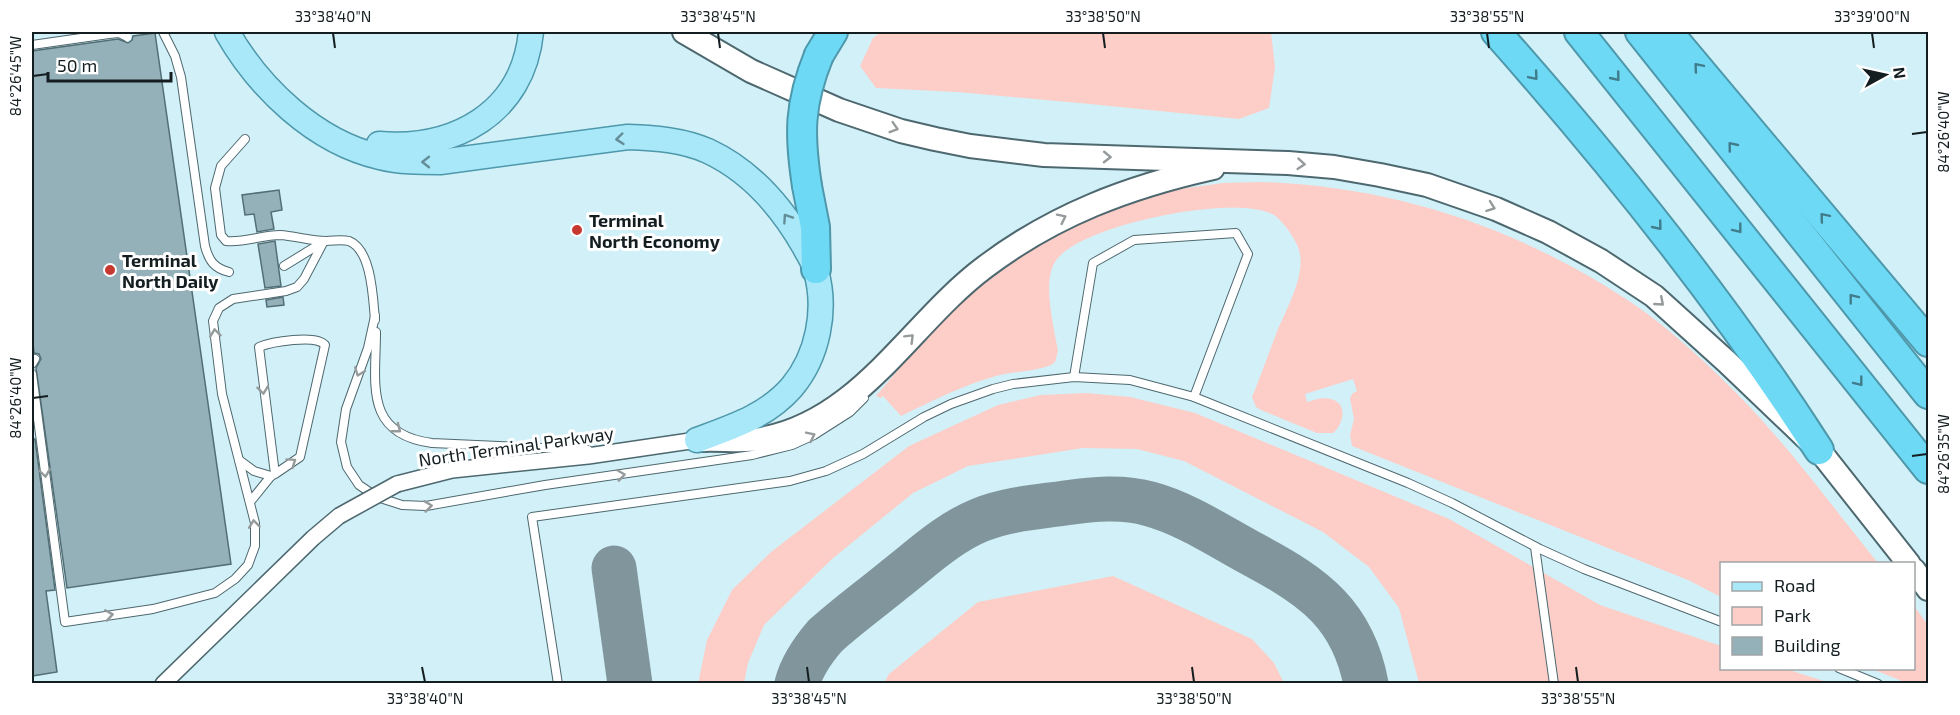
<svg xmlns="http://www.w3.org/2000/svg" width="1960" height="715" font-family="'Exo 2',sans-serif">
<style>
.green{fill:#fdcec7}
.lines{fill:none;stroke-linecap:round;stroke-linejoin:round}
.taxiway{stroke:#80969c;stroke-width:45}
.building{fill:#94b0b8;stroke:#536e75;stroke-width:1.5}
.service-casing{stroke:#4e686f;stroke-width:10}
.minor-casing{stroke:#4e686f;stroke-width:18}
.secondary-casing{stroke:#4e686f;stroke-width:26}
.primary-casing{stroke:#4e98ab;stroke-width:27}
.motorway-casing{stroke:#4e98ab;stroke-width:32}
.service{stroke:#fff;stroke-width:8}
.minor{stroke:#fff;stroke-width:15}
.secondary{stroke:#fff;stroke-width:22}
.primary{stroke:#a8e8f9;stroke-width:24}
.motorway{stroke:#6ed9f5;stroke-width:28}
.service-bridge-casing{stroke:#4e686f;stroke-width:10;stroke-linecap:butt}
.minor-bridge-casing{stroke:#4e686f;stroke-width:18;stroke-linecap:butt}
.motorway-bridge-casing{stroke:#4e98ab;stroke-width:32;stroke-linecap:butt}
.service-bridge{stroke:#fff;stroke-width:8}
.minor-bridge{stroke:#fff;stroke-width:15}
.motorway-bridge{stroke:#6ed9f5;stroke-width:28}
.oneway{stroke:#417c8b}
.oneway2{stroke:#959a9b}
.oneway3{stroke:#658d98}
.ticks{fill:none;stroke:#141e21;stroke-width:2}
.poi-dot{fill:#c63830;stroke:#fff;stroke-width:2}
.labels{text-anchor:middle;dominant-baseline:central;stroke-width:6;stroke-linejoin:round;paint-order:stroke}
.poi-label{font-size:18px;font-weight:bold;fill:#141e21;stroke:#fff;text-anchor:start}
.street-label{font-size:18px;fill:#141e21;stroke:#fff}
.neatline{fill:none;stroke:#141e21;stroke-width:2}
.ticks-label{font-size:15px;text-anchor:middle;fill:#141e21}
</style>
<rect width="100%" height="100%" fill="#d2f0f8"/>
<g class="green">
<polygon points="881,32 1271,32 1275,67 1269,108 1239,119 1090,104 957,92 876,88 860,66 873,38"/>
<path d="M1261 182C1394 186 1522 229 1632 303 1673 331 1711 367 1745 402 1793 452 1835 510 1878 563L1722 564 1721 597 1688 580 1352 446 1350 435 1354 419 1350 398 1353 393 1357 391 1353 379 1305 394 1307 402C1314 400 1323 397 1331 399 1348 403 1344 424 1333 433H1317L1261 410 1256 407 1252 397C1261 375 1269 352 1278 329 1287 308 1308 271 1298 247 1294 237 1283 221 1274 215 1237 193 1077 225 1055 262 1042 282 1054 328 1058 351L1055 362 1051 365C1034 372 1014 371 996 376 963 385 932 401 901 416L883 396 881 398 876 396 943 317 1006 263 1092 214 1165 191 1223 183Z"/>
<polygon points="1086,393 1130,397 1195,413 1449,519 1600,605 1721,646 1722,668 1786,669 1830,683 1419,683 1399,608 1369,567 1323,532 1184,461 1137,449 1083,448 968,466 913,493 832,559 764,625 748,663 744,683 698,684 707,640 732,590 771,552 909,446 998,405 1041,395"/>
<polygon points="1113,576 1252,639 1274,663 1284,683 884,683 889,674 978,602"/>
<polygon points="1914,606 1928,625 1928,683 1907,683 1872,669 1914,668"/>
</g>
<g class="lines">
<g class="taxiway">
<polyline points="614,568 630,684"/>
<path d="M797 684C802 665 813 650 825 636 847 616 872 598 895 579 922 558 948 533 980 520 1007 509 1037 507 1065 503 1093 499 1122 496 1150 504 1187 514 1222 538 1256 556 1314 587 1353 615 1366 684"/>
</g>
</g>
<g class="building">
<polygon points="155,33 231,564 67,588 36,368 41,359 39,354 34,353 32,334 32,51 118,39 128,43 132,40 133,36"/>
<polygon points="279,190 282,210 271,212 274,229 257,232 254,214 245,215 242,195"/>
<polygon points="275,241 281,286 265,288 258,244"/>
<polygon points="283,297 284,305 267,307 266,300"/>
<polygon points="32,439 35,439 55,590 46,591 57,672 32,676"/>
</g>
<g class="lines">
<defs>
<g id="service">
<path d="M163 32 175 56 181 77 205 246C209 261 214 268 229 272"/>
<path d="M245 139 221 166 215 188 221 235 226 241C244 243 262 235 280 235 295 236 311 241 326 241 334 241 341 239 349 241 372 250 373 299 375 320"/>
<polyline points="284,266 323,242"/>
<polyline points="375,316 368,348 346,409 341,442 347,467 359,485 377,497 402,505 426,506 545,485 752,455 792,445 814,435 850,412 864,398"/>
<path d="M376 332C376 383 363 434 432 443L588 450"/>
<polyline points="32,364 35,359"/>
<polyline points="32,374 65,622 153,609 215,593 235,579 248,565 255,546 255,523 222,394 213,321 219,308 233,299 286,291 297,287 304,279 324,241"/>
<polyline points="1074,377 1093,263 1134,240 1236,233 1248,254 1194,397"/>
<polyline points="239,460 254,471 271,476"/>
<path d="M250 502 271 476 275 474 300 457 325 345C316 334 271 342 259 347L275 474"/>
<polyline points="1535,547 1554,684"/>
<polyline points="1839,668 1878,684"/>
<polyline points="558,684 532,517 790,481 826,471 863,454 924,417 951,404 993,389 1013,384 1074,377 1130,380 1194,397 1408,483 1452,503 1540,549 1584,569 1722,622"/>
</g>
<g id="minor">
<polyline points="397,484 452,470 588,456 697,440"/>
<polyline points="163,684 313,538 339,516"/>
</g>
<g id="secondary">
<polyline points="684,32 751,71 839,110 901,131 935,139 970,146 1044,155 1288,163 1334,167 1380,175 1427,185 1496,209 1548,232 1601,261 1654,296 1727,362 1819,450 1909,564"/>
<path d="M702 440C721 439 742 442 761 439 861 421 910 323 985 267 1054 215 1128 187 1213 168"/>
<polyline points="1914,570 1928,589"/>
</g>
<g id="primary">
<path d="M227 32C259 88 315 142 380 157 400 162 420 162 440 162L628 137C656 138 683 140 708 151 751 171 781 206 804 246 808 254 814 262 816 271 827 310 818 356 792 387 767 416 732 427 697 440"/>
<path d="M379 144C455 150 523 113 531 32"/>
</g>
<g id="motorway">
<path d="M1496 32C1612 163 1724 302 1819 450"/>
<polyline points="1579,32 1928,469"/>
<polyline points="1640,32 1928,394"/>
<polyline points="1668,32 1928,342"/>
<polyline points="819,55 833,32"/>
<polyline points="807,186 815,227 816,269"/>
</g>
</defs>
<use href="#service" class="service-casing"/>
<use href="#minor" class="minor-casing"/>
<use href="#secondary" class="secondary-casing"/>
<use href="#primary" class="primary-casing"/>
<use href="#motorway" class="motorway-casing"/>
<use href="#service" class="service"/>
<use href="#minor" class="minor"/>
<use href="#secondary" class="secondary"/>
<use href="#primary" class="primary"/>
<use href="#motorway" class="motorway"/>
<defs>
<polyline id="service-bridge" points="32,45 109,34 119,33 127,37"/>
<polyline id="minor-bridge" points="339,516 397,484"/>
<path id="motorway-bridge" d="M807 186C799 134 799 104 819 55"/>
</defs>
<use href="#service-bridge" class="service-bridge-casing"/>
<use href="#minor-bridge" class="minor-bridge-casing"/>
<use href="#motorway-bridge" class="motorway-bridge-casing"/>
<use href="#service-bridge" class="service-bridge"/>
<use href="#minor-bridge" class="minor-bridge"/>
<use href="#motorway-bridge" class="motorway-bridge"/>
</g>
<defs><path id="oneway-chevron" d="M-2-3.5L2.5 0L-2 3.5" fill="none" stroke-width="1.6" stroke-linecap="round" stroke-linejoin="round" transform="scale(1.5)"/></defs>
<g class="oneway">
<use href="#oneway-chevron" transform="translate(1698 67) rotate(-130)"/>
<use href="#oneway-chevron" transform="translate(1534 76) rotate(50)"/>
<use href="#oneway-chevron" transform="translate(1616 77) rotate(51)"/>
<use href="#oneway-chevron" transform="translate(1732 146) rotate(-129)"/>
<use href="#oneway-chevron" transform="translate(1824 217) rotate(-130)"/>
<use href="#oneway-chevron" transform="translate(1658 226) rotate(51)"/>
<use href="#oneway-chevron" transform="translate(1738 229) rotate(52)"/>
<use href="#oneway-chevron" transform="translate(1853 298) rotate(-128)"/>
<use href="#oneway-chevron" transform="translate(1859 382) rotate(52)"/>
</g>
<g class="oneway2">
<use href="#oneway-chevron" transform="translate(894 128) rotate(17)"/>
<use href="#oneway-chevron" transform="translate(1107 157) rotate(1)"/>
<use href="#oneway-chevron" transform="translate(1301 164) rotate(5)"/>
<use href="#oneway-chevron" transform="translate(1491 207) rotate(20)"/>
<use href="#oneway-chevron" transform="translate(1062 218) rotate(-26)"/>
<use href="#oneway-chevron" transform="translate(1660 302) rotate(41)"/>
<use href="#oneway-chevron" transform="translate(215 333) rotate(-97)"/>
<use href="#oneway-chevron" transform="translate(910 338) rotate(-45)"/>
<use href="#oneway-chevron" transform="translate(359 372) rotate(111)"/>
<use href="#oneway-chevron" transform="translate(263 390) rotate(83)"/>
<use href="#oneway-chevron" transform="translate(397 429) rotate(38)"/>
<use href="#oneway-chevron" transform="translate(811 436) rotate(-26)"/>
<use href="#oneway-chevron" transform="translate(292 462) rotate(-35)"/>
<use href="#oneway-chevron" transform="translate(45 473) rotate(82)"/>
<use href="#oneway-chevron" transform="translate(621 475) rotate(-8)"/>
<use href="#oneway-chevron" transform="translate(428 506) rotate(-7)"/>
<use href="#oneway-chevron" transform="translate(254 524) rotate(-97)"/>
<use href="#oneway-chevron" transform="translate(109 615) rotate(-9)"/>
</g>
<g class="oneway3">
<use href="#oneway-chevron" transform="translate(620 139) rotate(174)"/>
<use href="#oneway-chevron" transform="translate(426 162) rotate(180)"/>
<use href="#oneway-chevron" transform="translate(787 218) rotate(-124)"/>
</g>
<path class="ticks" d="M333 33 335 48M718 33 720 48M1103 33 1105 48M1487 33 1489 48M1872 33 1874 48M33 76 48 74M1912 134 1927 132M33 398 48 396M1912 456 1927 454M422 667 425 682M807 667 809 682M1192 667 1194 682M1576 667 1578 682"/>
<g class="poi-dot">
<circle cx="577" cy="230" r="6"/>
<circle cx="110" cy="270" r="6"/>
</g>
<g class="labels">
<g class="poi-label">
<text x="589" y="220">Terminal<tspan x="589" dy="21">North Economy</tspan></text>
<text x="122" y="260">Terminal<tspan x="122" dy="21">North Daily</tspan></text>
</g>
<g class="street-label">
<text transform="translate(516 446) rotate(-8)">North Terminal Parkway</text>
</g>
</g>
<rect width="1960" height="715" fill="none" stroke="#ffffff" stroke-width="66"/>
<rect x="1720" y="562" width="195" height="108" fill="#ffffff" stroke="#a1a5a6" stroke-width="1.5"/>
<rect x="1732" y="582" width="30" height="9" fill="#a8e8f9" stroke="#a1a5a6" stroke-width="1.5"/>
<text x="1774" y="592" font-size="18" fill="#141e21">Road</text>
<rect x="1732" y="607" width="30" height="18" fill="#fdcec7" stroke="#a1a5a6" stroke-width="1.5"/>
<text x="1774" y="622" font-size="18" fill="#141e21">Park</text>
<rect x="1732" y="637" width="30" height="18" fill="#94b0b8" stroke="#a1a5a6" stroke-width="1.5"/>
<text x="1774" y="652" font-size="18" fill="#141e21">Building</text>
<g transform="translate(1885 75) rotate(82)" stroke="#ffffff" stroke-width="4.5" paint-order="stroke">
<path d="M0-4.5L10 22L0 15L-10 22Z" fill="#141e21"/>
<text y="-9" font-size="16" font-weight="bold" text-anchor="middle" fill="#141e21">N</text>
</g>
<path d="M48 72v9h123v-9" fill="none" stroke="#141e21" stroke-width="3"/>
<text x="57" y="72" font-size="18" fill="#141e21" stroke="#ffffff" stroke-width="4.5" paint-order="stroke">50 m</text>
<rect x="33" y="33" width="1894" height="649" class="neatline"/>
<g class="ticks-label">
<text x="333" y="22">33°38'40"N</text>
<text x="718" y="22">33°38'45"N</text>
<text x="1103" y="22">33°38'50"N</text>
<text x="1487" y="22">33°38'55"N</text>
<text x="1872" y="22">33°39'00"N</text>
<text transform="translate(16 76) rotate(-90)" y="5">84°26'45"W</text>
<text transform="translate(1944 132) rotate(-90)" y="5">84°26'40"W</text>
<text transform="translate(16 398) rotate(-90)" y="5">84°26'40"W</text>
<text transform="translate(1944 454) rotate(-90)" y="5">84°26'35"W</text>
<text x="425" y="704">33°38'40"N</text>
<text x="809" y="704">33°38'45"N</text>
<text x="1194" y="704">33°38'50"N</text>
<text x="1578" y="704">33°38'55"N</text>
</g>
</svg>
